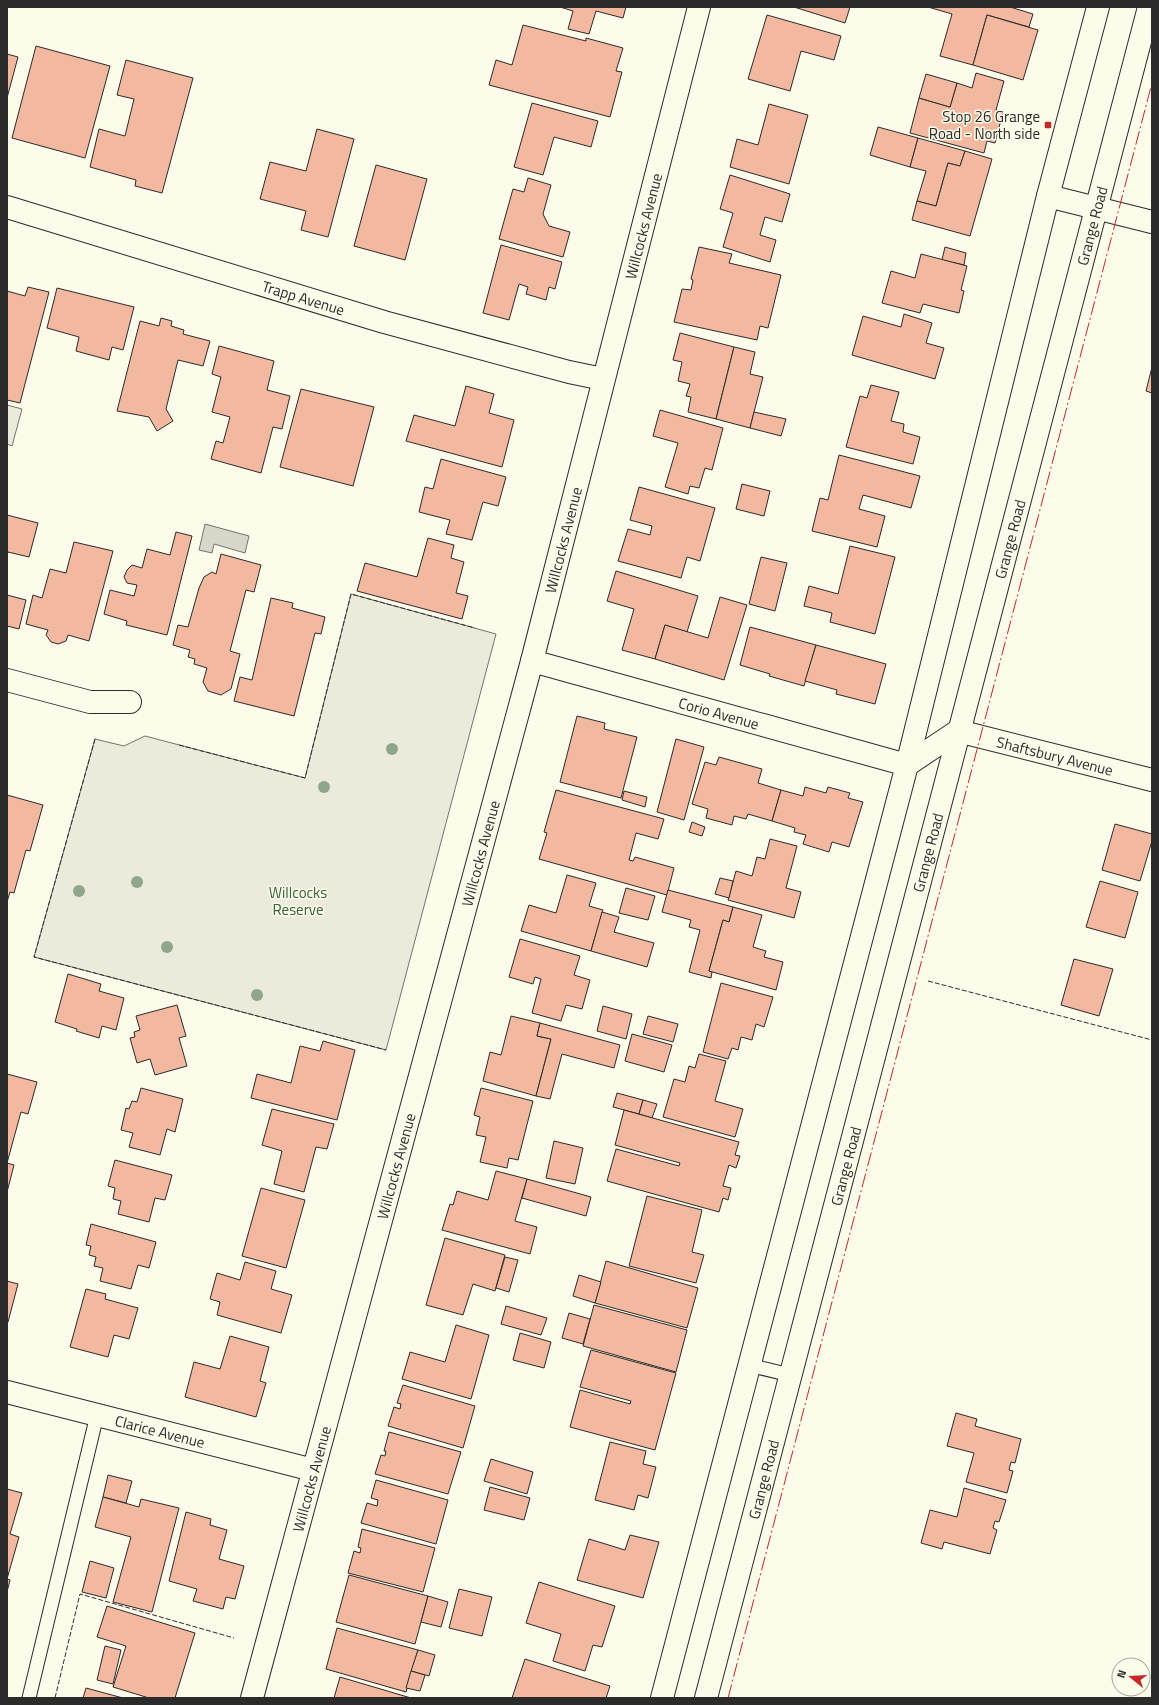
<svg xmlns="http://www.w3.org/2000/svg" width="1159" height="1705" font-family="'Titillium Web',sans-serif">
<style>
.green{fill:#ecebdb;stroke:#74746e}
.water{fill:#d8d7c9;stroke:#74746e}
.building{fill:#f2b8a0;stroke:#2b2b2b}
.lines{fill:none;stroke-linecap:round;stroke-linejoin:round}
.service-casing{stroke:#2b2b2b;stroke-width:15}
.minor-casing{stroke:#2b2b2b;stroke-width:24}
.secondary-casing{stroke:#2b2b2b;stroke-width:24}
.service{stroke:#fdfbea;stroke-width:13}
.minor{stroke:#fdfbea;stroke-width:22}
.secondary{stroke:#fdfbea;stroke-width:22}
.fence{stroke:#2b2b2b;stroke-width:1;stroke-dasharray:5 2;stroke-linecap:butt}
.power{stroke:#c62828;stroke-width:1;stroke-dasharray:14 3 2 3;stroke-linecap:butt}
.tree{fill:#8ea78a}
.poi-dot{fill:#c62828;stroke:#fdfbea;stroke-width:1.5}
.labels{text-anchor:middle;dominant-baseline:central;stroke-width:3;stroke-linejoin:round;paint-order:stroke}
.poi-label{font-size:15px;fill:#2b2b2b;stroke:#fdfbea;text-anchor:end}
.street-label{font-size:15px;fill:#2b2b2b;stroke:#fdfbea}
.park-label{font-size:15px;fill:#34623c;stroke:#fdfbea}
</style>
<rect width="100%" height="100%" fill="#fdfbea"/>
<g class="green">
<polygon points="7,405 22,409 12,446 7,444"/>
<polygon points="351,594 496,634 386,1050 34,957 95,739 124,746 145,736 305,778"/>
</g>
<polygon class="water" points="205,524 249,536 245,553 214,544 212,553 199,550"/>
<g class="building">
<polygon points="560,7 626,7 623,18 596,11 589,34 568,29 573,11"/>
<polygon points="794,7 850,7 845,23"/>
<polygon points="928,7 1010,7 1033,14 1029,27 987,15 973,65 940,56 952,14"/>
<polygon points="767,15 841,36 834,60 801,51 790,91 748,79"/>
<polygon points="987,15 1038,30 1023,80 973,65"/>
<polygon points="523,25 586,41 586,38 623,48 616,71 622,72 610,117 489,85 496,60 512,65"/>
<polygon points="36,46 110,66 85,158 12,138"/>
<polygon points="7,54 18,57 7,98"/>
<polygon points="126,60 193,78 162,193 135,186 136,180 90,167 99,129 125,136 134,99 117,95"/>
<polygon points="976,73 1004,81 996,110 1003,112 995,143 987,141 984,153 910,133 919,98 950,107 957,83 972,88"/>
<polygon points="926,74 957,83 950,107 919,98"/>
<polygon points="532,103 598,121 591,147 554,137 543,175 514,167"/>
<polygon points="769,104 808,115 789,184 730,167 737,139 758,145"/>
<polygon points="878,127 918,138 910,167 870,155"/>
<polygon points="317,129 354,139 328,237 301,230 306,211 260,199 270,162 306,171"/>
<polygon points="918,138 965,151 960,166 948,163 936,206 917,201 926,171 910,167"/>
<polygon points="965,151 992,159 970,236 912,220 917,201 936,206 948,163 960,166"/>
<polygon points="376,165 427,179 405,260 354,246"/>
<polygon points="730,175 790,194 782,222 765,217 760,235 776,240 770,262 723,247 733,213 720,209"/>
<polygon points="528,178 551,185 543,214 549,226 570,232 563,257 499,239 513,189 524,192"/>
<polygon points="501,245 562,262 555,289 549,287 546,300 526,294 528,287 519,284 509,320 483,313"/>
<polygon points="699,247 732,254 729,263 781,275 768,328 760,326 757,340 674,322 682,289 691,290 693,280 691,279"/>
<polygon points="945,247 966,253 964,265 942,260"/>
<polygon points="921,254 967,266 961,290 964,291 959,313 923,304 920,313 882,303 891,271 915,278"/>
<polygon points="28,287 49,292 20,403 7,400 7,291 25,296"/>
<polygon points="57,288 134,307 123,350 112,347 109,360 76,351 79,337 47,328"/>
<polygon points="904,314 932,323 926,343 944,348 935,379 852,355 863,316 901,327"/>
<polygon points="161,318 172,321 171,326 184,330 183,334 210,341 203,366 178,360 166,409 173,421 157,431 149,417 117,411 140,321 159,326"/>
<polygon points="680,333 734,347 716,419 688,412 691,397 686,396 690,384 678,381 682,362 673,360"/>
<polygon points="219,346 274,361 267,390 290,396 282,429 273,427 261,473 211,459 216,441 223,443 230,417 212,412 221,377 212,374"/>
<polygon points="734,347 755,352 750,374 763,377 750,428 716,419"/>
<polygon points="1152,367 1152,393 1146,391"/>
<polygon points="871,385 899,392 891,421 904,424 903,432 920,437 913,464 846,447 860,396 867,398"/>
<polygon points="466,386 494,394 489,413 514,420 502,467 406,441 414,415 455,426"/>
<polygon points="301,389 374,407 353,486 280,467"/>
<polygon points="660,410 723,428 712,470 705,468 699,488 690,486 688,494 665,487 678,443 653,436"/>
<polygon points="754,412 786,419 781,436 750,428"/>
<polygon points="839,455 920,476 911,508 863,495 859,509 885,516 877,547 812,531 820,498 828,500"/>
<polygon points="441,459 506,477 498,506 483,502 472,540 446,534 450,520 419,512 425,487 433,489"/>
<polygon points="742,484 770,491 764,516 736,509"/>
<polygon points="639,487 715,508 700,561 687,557 681,578 618,561 628,529 650,535 652,526 630,520"/>
<polygon points="7,515 38,523 29,557 8,552 7,555"/>
<polygon points="176,532 192,536 167,635 126,625 127,621 104,614 110,590 134,596 137,585 127,583 124,577 127,570 132,565 142,568 147,549 170,555"/>
<polygon points="428,538 454,545 451,558 464,562 456,593 468,596 462,619 357,591 365,563 417,577"/>
<polygon points="74,542 113,551 89,641 68,635 66,641 58,644 51,642 46,635 48,630 26,624 33,595 42,598 50,569 66,573"/>
<polygon points="850,546 895,557 875,634 830,622 832,613 804,606 809,586 838,594"/>
<polygon points="221,554 261,565 254,592 246,590 230,651 240,654 231,689 221,695 208,691 203,682 207,668 194,664 195,659 188,657 190,650 173,645 178,625 188,627 199,588 204,577 212,572 216,574"/>
<polygon points="761,557 787,563 775,611 749,604"/>
<polygon points="616,571 698,596 687,632 665,625 655,659 622,650 634,609 607,601"/>
<polygon points="7,595 26,600 19,629 7,626"/>
<polygon points="720,597 747,605 724,680 655,659 665,625 708,638"/>
<polygon points="271,598 293,603 292,608 325,617 321,634 315,633 294,716 234,701 240,677 252,680"/>
<polygon points="750,627 816,645 804,686 769,676 770,674 740,665"/>
<polygon points="816,645 886,664 875,704 836,694 837,690 805,681"/>
<polygon points="577,716 605,723 604,729 637,737 621,798 560,782"/>
<polygon points="676,739 704,747 684,820 657,812"/>
<polygon points="719,757 762,769 758,783 781,790 772,821 748,814 746,819 734,816 732,825 706,818 708,809 692,804 705,762 716,765"/>
<polygon points="805,787 826,793 828,787 850,793 848,798 863,802 849,847 832,842 829,852 803,844 806,835 794,832 795,828 772,821 781,790 803,796"/>
<polygon points="556,790 664,819 658,839 636,833 629,860 633,861 635,857 674,868 667,895 539,859 547,833 544,832"/>
<polygon points="624,791 647,797 645,807 622,800"/>
<polygon points="7,795 43,805 30,851 26,850 14,893 10,892 7,902"/>
<polygon points="692,822 705,827 702,836 689,832"/>
<polygon points="1115,824 1152,834 1152,841 1140,881 1102,870"/>
<polygon points="770,839 797,846 786,888 801,892 794,918 728,900 736,871 752,876 757,857 765,859"/>
<polygon points="567,875 596,883 589,906 603,910 591,951 521,931 529,905 556,913"/>
<polygon points="720,878 733,881 729,898 715,894"/>
<polygon points="1100,881 1138,892 1125,938 1086,927"/>
<polygon points="626,888 655,896 648,920 619,913"/>
<polygon points="668,890 733,907 729,922 723,920 709,971 712,972 711,978 689,972 700,930 689,927 691,920 662,912"/>
<polygon points="733,907 762,915 753,947 766,951 764,957 783,962 776,990 709,971 723,920 729,922"/>
<polygon points="602,912 619,917 614,932 654,943 647,967 591,951"/>
<polygon points="520,939 580,956 574,975 590,980 582,1009 566,1005 561,1021 532,1013 541,979 535,977 533,984 509,977"/>
<polygon points="1074,959 1113,969 1099,1016 1061,1005"/>
<polygon points="68,974 101,984 99,991 124,998 116,1030 102,1026 99,1038 76,1031 77,1029 55,1022"/>
<polygon points="721,983 773,997 764,1027 756,1024 752,1040 741,1037 738,1050 732,1048 728,1059 703,1052"/>
<polygon points="177,1005 186,1036 179,1038 187,1066 155,1075 150,1059 137,1063 130,1038 135,1037 134,1032 140,1030 136,1016"/>
<polygon points="603,1006 632,1014 626,1039 597,1031"/>
<polygon points="511,1016 540,1023 537,1036 551,1039 536,1096 483,1081 490,1052 501,1055"/>
<polygon points="648,1016 678,1024 673,1042 643,1034"/>
<polygon points="540,1023 620,1045 614,1068 562,1054 550,1099 536,1096 551,1039 537,1036"/>
<polygon points="632,1034 672,1045 664,1072 625,1061"/>
<polygon points="323,1041 355,1050 337,1120 251,1098 257,1074 291,1083 300,1046 320,1051"/>
<polygon points="699,1054 726,1061 715,1101 743,1109 735,1137 663,1117 674,1079 685,1082 689,1066 695,1068"/>
<polygon points="7,1074 37,1082 28,1114 21,1112 7,1163 14,1165 7,1192"/>
<polygon points="141,1088 183,1099 175,1132 167,1129 160,1155 129,1147 133,1133 121,1130 126,1108 129,1109 132,1101 137,1102"/>
<polygon points="481,1088 533,1101 518,1160 509,1158 507,1168 480,1162 486,1137 476,1135 480,1117 474,1115"/>
<polygon points="617,1093 643,1100 639,1114 613,1107"/>
<polygon points="643,1100 657,1104 652,1118 639,1114"/>
<polygon points="272,1109 334,1124 327,1149 316,1147 304,1192 274,1184 282,1151 262,1145"/>
<polygon points="624,1110 739,1142 735,1155 740,1156 736,1168 729,1165 723,1186 731,1188 728,1200 723,1198 719,1212 607,1181 616,1149 679,1166 680,1163 615,1145"/>
<polygon points="554,1141 583,1148 575,1184 546,1178"/>
<polygon points="115,1160 172,1175 165,1200 155,1198 149,1222 118,1214 121,1201 113,1199 115,1188 108,1186"/>
<polygon points="496,1171 527,1179 515,1221 537,1227 530,1254 442,1230 450,1204 453,1205 457,1191 488,1200"/>
<polygon points="527,1179 591,1197 586,1216 522,1198"/>
<polygon points="261,1188 305,1200 286,1268 242,1256"/>
<polygon points="647,1196 702,1210 692,1252 704,1255 696,1283 629,1266"/>
<polygon points="91,1224 156,1242 149,1268 138,1265 131,1289 100,1281 103,1268 94,1266 96,1257 89,1255 91,1246 86,1245"/>
<polygon points="445,1238 505,1255 495,1291 473,1284 463,1315 426,1305"/>
<polygon points="505,1257 518,1260 509,1292 496,1288"/>
<polygon points="606,1261 698,1288 687,1328 595,1303"/>
<polygon points="245,1262 276,1271 271,1289 292,1295 281,1333 217,1315 220,1302 210,1299 217,1273 240,1280"/>
<polygon points="579,1275 601,1282 595,1303 573,1296"/>
<polygon points="7,1281 18,1284 8,1322 7,1322"/>
<polygon points="86,1289 106,1294 105,1299 138,1308 129,1339 114,1335 108,1357 70,1347"/>
<polygon points="594,1305 687,1330 676,1372 583,1346"/>
<polygon points="506,1306 547,1318 541,1335 501,1324"/>
<polygon points="569,1313 590,1319 583,1344 562,1338"/>
<polygon points="456,1325 489,1335 471,1399 402,1379 410,1352 445,1362"/>
<polygon points="520,1333 551,1342 544,1368 513,1360"/>
<polygon points="230,1336 269,1347 260,1381 266,1383 256,1417 185,1397 194,1362 220,1369"/>
<polygon points="591,1350 676,1373 655,1450 570,1427 580,1390 630,1404 631,1401 580,1387"/>
<polygon points="403,1385 475,1406 463,1448 388,1426 394,1407 400,1409 401,1404 397,1403"/>
<polygon points="956,1413 977,1419 975,1426 1021,1439 1015,1463 1011,1462 1009,1470 1013,1471 1007,1493 966,1482 974,1453 947,1446"/>
<polygon points="389,1432 461,1452 448,1494 375,1474 381,1455 385,1456 386,1451 384,1451"/>
<polygon points="610,1442 646,1451 643,1464 656,1467 648,1498 638,1495 634,1510 595,1500"/>
<polygon points="491,1459 533,1472 527,1494 484,1481"/>
<polygon points="108,1475 132,1481 126,1503 103,1497"/>
<polygon points="376,1480 448,1500 436,1544 361,1523 367,1503 377,1506 378,1500 371,1498"/>
<polygon points="490,1487 530,1498 524,1520 484,1510"/>
<polygon points="964,1488 1006,1500 999,1522 995,1521 993,1528 997,1530 990,1554 944,1542 942,1549 921,1543 930,1510 957,1517"/>
<polygon points="7,1489 22,1493 10,1534 19,1537 7,1579"/>
<polygon points="103,1497 139,1507 141,1499 179,1508 152,1612 113,1602 131,1537 95,1527"/>
<polygon points="186,1512 211,1519 210,1525 227,1530 219,1559 244,1566 235,1599 226,1597 223,1609 193,1601 197,1589 169,1581"/>
<polygon points="362,1529 435,1548 423,1592 348,1573 354,1551 360,1553 361,1548 358,1547"/>
<polygon points="630,1535 659,1542 643,1598 577,1580 589,1539 625,1550"/>
<polygon points="90,1561 114,1568 106,1598 82,1592"/>
<polygon points="349,1575 428,1596 415,1644 336,1622"/>
<polygon points="7,1579 10,1580 7,1592"/>
<polygon points="539,1582 615,1606 602,1647 593,1645 585,1671 553,1661 561,1634 526,1623"/>
<polygon points="459,1589 492,1597 482,1636 449,1628"/>
<polygon points="428,1596 448,1602 441,1627 421,1622"/>
<polygon points="107,1606 195,1633 175,1698 149,1698 113,1687 126,1646 97,1637"/>
<polygon points="337,1628 418,1650 406,1692 326,1669"/>
<polygon points="105,1646 121,1650 113,1684 97,1680"/>
<polygon points="418,1650 435,1655 429,1676 411,1671"/>
<polygon points="525,1659 610,1686 606,1698 512,1698"/>
<polygon points="411,1671 425,1675 420,1691 406,1688"/>
<polygon points="340,1677 411,1698 334,1698"/>
<polygon points="86,1688 123,1698 83,1698"/>
</g>
<g class="lines">
<defs>
<g id="service">
<polyline points="749,1365 790,1375"/>
<polyline points="29,1698 97,1415"/>
</g>
<g id="minor">
<polyline points="1048,196 1152,222"/>
<path id="s1" d="M7 207 384 322 569 372 603 379"/>
<path id="s2" d="M532 661 907 765"/>
<polyline points="7,680 90,702 130,702"/>
<path id="s3" d="M958 731 1152 780"/>
<path id="s4" d="M7 1392 313 1470"/>
<path id="s5" d="M252 1698 532 661 699 7"/>
</g>
<g id="secondary">
<polyline points="907,765 958,731"/>
<polyline points="662,1698 907,765 1048,196 1098,7"/>
<path id="s6" d="M706 1698 1149 7"/>
</g>
</defs>
<use href="#service" class="service-casing"/>
<use href="#minor" class="minor-casing"/>
<use href="#secondary" class="secondary-casing"/>
<use href="#service" class="service"/>
<use href="#minor" class="minor"/>
<use href="#secondary" class="secondary"/>
<g class="fence">
<polyline points="95,739 34,957 386,1050"/>
<polyline points="179,745 305,778 351,594 475,628"/>
<polyline points="928,981 1152,1040"/>
<polyline points="55,1698 80,1594 234,1638"/>
</g>
<polyline class="power" points="728,1698 1152,83"/>
</g>
<g class="tree">
<circle cx="392" cy="749" r="6"/>
<circle cx="324" cy="787" r="6"/>
<circle cx="137" cy="882" r="6"/>
<circle cx="79" cy="891" r="6"/>
<circle cx="167" cy="947" r="6"/>
<circle cx="257" cy="995" r="6"/>
</g>
<rect class="poi-dot" x="1044" y="121" width="8" height="8" rx="2"/>
<g class="labels">
<g class="poi-label">
<text x="1040" y="116">Stop 26 Grange<tspan x="1040" dy="17">Road - North side</tspan></text>
</g>
<g class="street-label">
<text stroke="none"><textPath href="#s5" startOffset="1523">Willcocks Avenue</textPath></text>
<text stroke="none"><textPath href="#s6" startOffset="1522">Grange Road</textPath></text>
<text stroke="none"><textPath href="#s1" startOffset="310">Trapp Avenue</textPath></text>
<text stroke="none"><textPath href="#s6" startOffset="1198">Grange Road</textPath></text>
<text stroke="none"><textPath href="#s5" startOffset="1199">Willcocks Avenue</textPath></text>
<text stroke="none"><textPath href="#s2" startOffset="194">Corio Avenue</textPath></text>
<text stroke="none"><textPath href="#s3" startOffset="100">Shaftsbury Avenue</textPath></text>
<text stroke="none"><textPath href="#s6" startOffset="874">Grange Road</textPath></text>
<text stroke="none"><textPath href="#s5" startOffset="875">Willcocks Avenue</textPath></text>
<text stroke="none"><textPath href="#s5" startOffset="551">Willcocks Avenue</textPath></text>
<text stroke="none"><textPath href="#s6" startOffset="550">Grange Road</textPath></text>
<text stroke="none"><textPath href="#s4" startOffset="158">Clarice Avenue</textPath></text>
<text stroke="none"><textPath href="#s5" startOffset="227">Willcocks Avenue</textPath></text>
<text stroke="none"><textPath href="#s6" startOffset="226">Grange Road</textPath></text>
</g>
<g class="park-label">
<text x="298" y="892">Willcocks<tspan x="298" dy="17">Reserve</tspan></text>
</g>
</g>
<rect width="1159" height="1705" fill="none" stroke="#2b2b2b" stroke-width="16"/>
<g transform="translate(1131 1677) rotate(288)"><circle r="19" fill="#fdfbea" stroke="#a9a89e"/>
<path d="M0-3L7 15L0 10L-7 15Z" fill="#c62828"/>
<text y="-6" font-size="11" font-weight="bold" text-anchor="middle" fill="#2b2b2b">N</text>
</g>
</svg>
